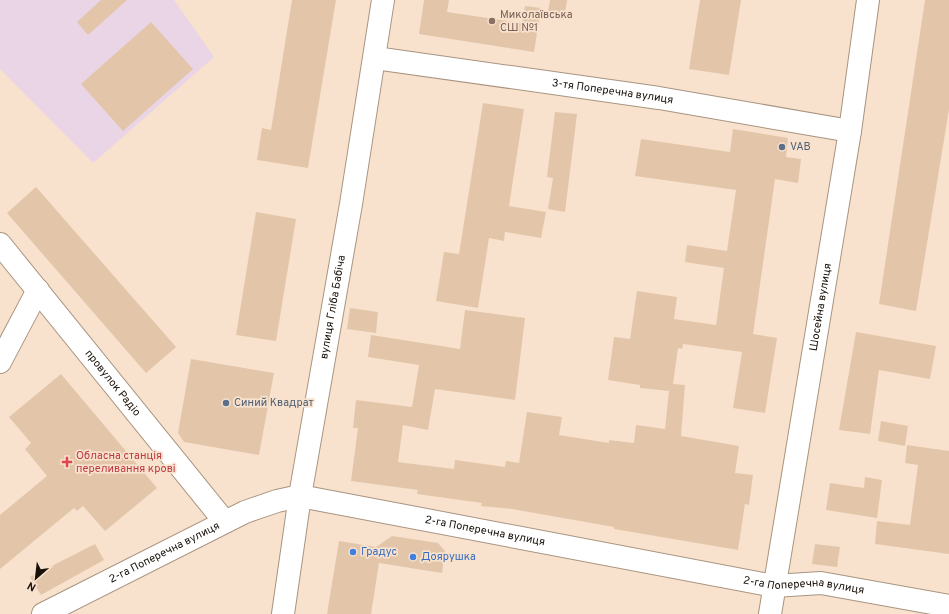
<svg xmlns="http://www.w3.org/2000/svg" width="949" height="614" font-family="Overpass,sans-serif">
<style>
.commercial{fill:#e9d5e5}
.building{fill:#e3c6aa}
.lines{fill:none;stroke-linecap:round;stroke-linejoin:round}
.minor-casing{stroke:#a89480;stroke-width:24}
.tertiary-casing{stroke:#a89480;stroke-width:24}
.minor{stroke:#fff;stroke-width:22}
.tertiary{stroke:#fff;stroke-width:22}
.education-dot{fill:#8d6e63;stroke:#f8e2cd;stroke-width:1.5}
.service-dot{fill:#5c6f8a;stroke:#f8e2cd;stroke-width:1.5}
.health-dot{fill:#e0444e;stroke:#f8e2cd;stroke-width:1.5}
.shop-dot{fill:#3f7fe0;stroke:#f8e2cd;stroke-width:1.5}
.labels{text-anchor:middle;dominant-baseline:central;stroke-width:3.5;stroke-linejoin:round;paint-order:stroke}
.education-label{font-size:11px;fill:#785e54;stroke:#f8e2cd;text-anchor:start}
.street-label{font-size:11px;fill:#181009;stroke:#f8e2cd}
.service-label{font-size:11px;fill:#4e5e75;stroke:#f8e2cd;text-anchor:start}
.health-label{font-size:11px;fill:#be3a42;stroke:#f8e2cd;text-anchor:start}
.shop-label{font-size:11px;fill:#366cbe;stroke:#f8e2cd;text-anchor:start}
</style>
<rect width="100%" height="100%" fill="#f8e2cd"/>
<polygon class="commercial" points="0,0 174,0 214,57 93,163 0,69"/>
<g class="building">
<polygon points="101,0 127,0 88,35 77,22"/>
<polygon points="292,0 336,0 308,168 257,160 262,128 271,130"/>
<polygon points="424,0 449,0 447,12 522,23 525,6 541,8 534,52 419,34"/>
<polygon points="550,0 567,0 564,20 547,17"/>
<polygon points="700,0 741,0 729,75 689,69"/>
<polygon points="925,0 949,0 949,109 916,311 879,304"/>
<polygon points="151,22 193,69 123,131 81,84"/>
<polygon points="483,103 524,109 509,206 546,212 541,238 505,232 504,241 489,238 478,308 436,301 444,252 459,254"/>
<polygon points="555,112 577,114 565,212 548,209 553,178 547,177"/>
<polygon points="733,129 788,138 786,157 801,159 798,183 775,179 753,334 777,338 765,413 733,408 742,352 683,344 682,349 678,348 673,384 685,385 681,436 739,446 735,473 753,475 749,505 745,504 738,550 614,529 614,527 512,509 481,506 482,503 417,494 418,490 351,481 358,428 353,428 356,400 412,407 419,365 368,357 371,335 460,349 465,310 525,318 515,400 435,389 428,430 403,425 398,462 454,469 455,460 505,467 506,461 519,463 527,412 562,417 559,435 609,443 609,440 634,443 636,425 665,429 669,391 640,388 640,385 608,380 614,337 630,339 637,291 677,297 674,319 716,325 724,268 685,262 687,245 727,251 736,190 635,176 641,139 730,152"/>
<polygon points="36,187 176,347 146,373 7,213"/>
<polygon points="256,212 296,219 276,341 236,335"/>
<polygon points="350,308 378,312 376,333 347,329"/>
<polygon points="856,332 936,346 930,379 879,370 870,434 839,430"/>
<polygon points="191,359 274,373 259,455 184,442 178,433"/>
<polygon points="61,374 157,488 105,531 83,506 77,511 74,508 0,569 0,515 47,476 25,449 31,443 9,417"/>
<polygon points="881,421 908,426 905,446 878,441"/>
<polygon points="907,445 949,451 949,554 875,544 877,521 910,525 918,465 905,463"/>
<polygon points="865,477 882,480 877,518 826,510 830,483 864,488"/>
<polygon points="392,536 438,543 445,551 442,573 379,563 371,614 327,614 339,541 376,547"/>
<polygon points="95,544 104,560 41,595 30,577"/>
<polygon points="815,544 840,547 837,567 812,564"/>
</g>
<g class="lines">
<defs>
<g id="minor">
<path id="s1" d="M375 58 659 98 850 131"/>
<path id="s2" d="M0 244 225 522"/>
<polyline points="0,362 38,290"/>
<path id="s3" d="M43 614 245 512 277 501 300 496 774 586 821 583 949 606"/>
<path id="s4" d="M283 614 300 496 351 204 383 0"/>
</g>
<g id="tertiary">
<path id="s5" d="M770 614 850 131 868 0"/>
</g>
</defs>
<use href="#minor" class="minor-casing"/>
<use href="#tertiary" class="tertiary-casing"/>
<use href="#minor" class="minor"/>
<use href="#tertiary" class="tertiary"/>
</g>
<circle class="education-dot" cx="492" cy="21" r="4"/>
<g class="service-dot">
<circle cx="782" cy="147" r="4"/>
<circle cx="226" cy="403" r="4"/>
</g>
<path class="health-dot" d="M65 456h4v4h4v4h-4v4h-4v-4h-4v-4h4z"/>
<g class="shop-dot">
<circle cx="353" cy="552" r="4"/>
<circle cx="413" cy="557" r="4"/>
</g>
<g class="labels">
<g class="education-label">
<text x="500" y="15">Миколаївська<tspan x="500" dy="13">СШ №1</tspan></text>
</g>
<g class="street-label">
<text stroke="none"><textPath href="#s1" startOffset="240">3-тя Поперечна вулиця</textPath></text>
<text stroke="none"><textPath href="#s4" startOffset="311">вулиця Гліба Бабіча</textPath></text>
<text stroke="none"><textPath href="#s5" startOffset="311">Шосейна вулиця</textPath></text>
<text stroke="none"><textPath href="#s2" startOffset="179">провулок Радіо</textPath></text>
<text stroke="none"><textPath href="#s3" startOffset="472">2-га Поперечна вулиця</textPath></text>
<text stroke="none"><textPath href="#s3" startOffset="136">2-га Поперечна вулиця</textPath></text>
<text stroke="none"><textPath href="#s3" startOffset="796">2-га Поперечна вулиця</textPath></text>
</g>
<g class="service-label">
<text x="790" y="147">VAB</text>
<text x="234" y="403">Синий Квадрат</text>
</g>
<g class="health-label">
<text x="76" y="456">Обласна станція<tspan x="76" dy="13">переливання крові</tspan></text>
</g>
<g class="shop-label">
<text x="361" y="552">Градус</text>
<text x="421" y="557">Доярушка</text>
</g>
</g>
<g transform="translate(36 578) rotate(208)" stroke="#f8e2cd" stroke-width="3" paint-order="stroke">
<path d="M0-3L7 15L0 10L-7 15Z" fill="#181009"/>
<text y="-6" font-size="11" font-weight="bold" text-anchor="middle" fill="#181009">N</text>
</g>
</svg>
